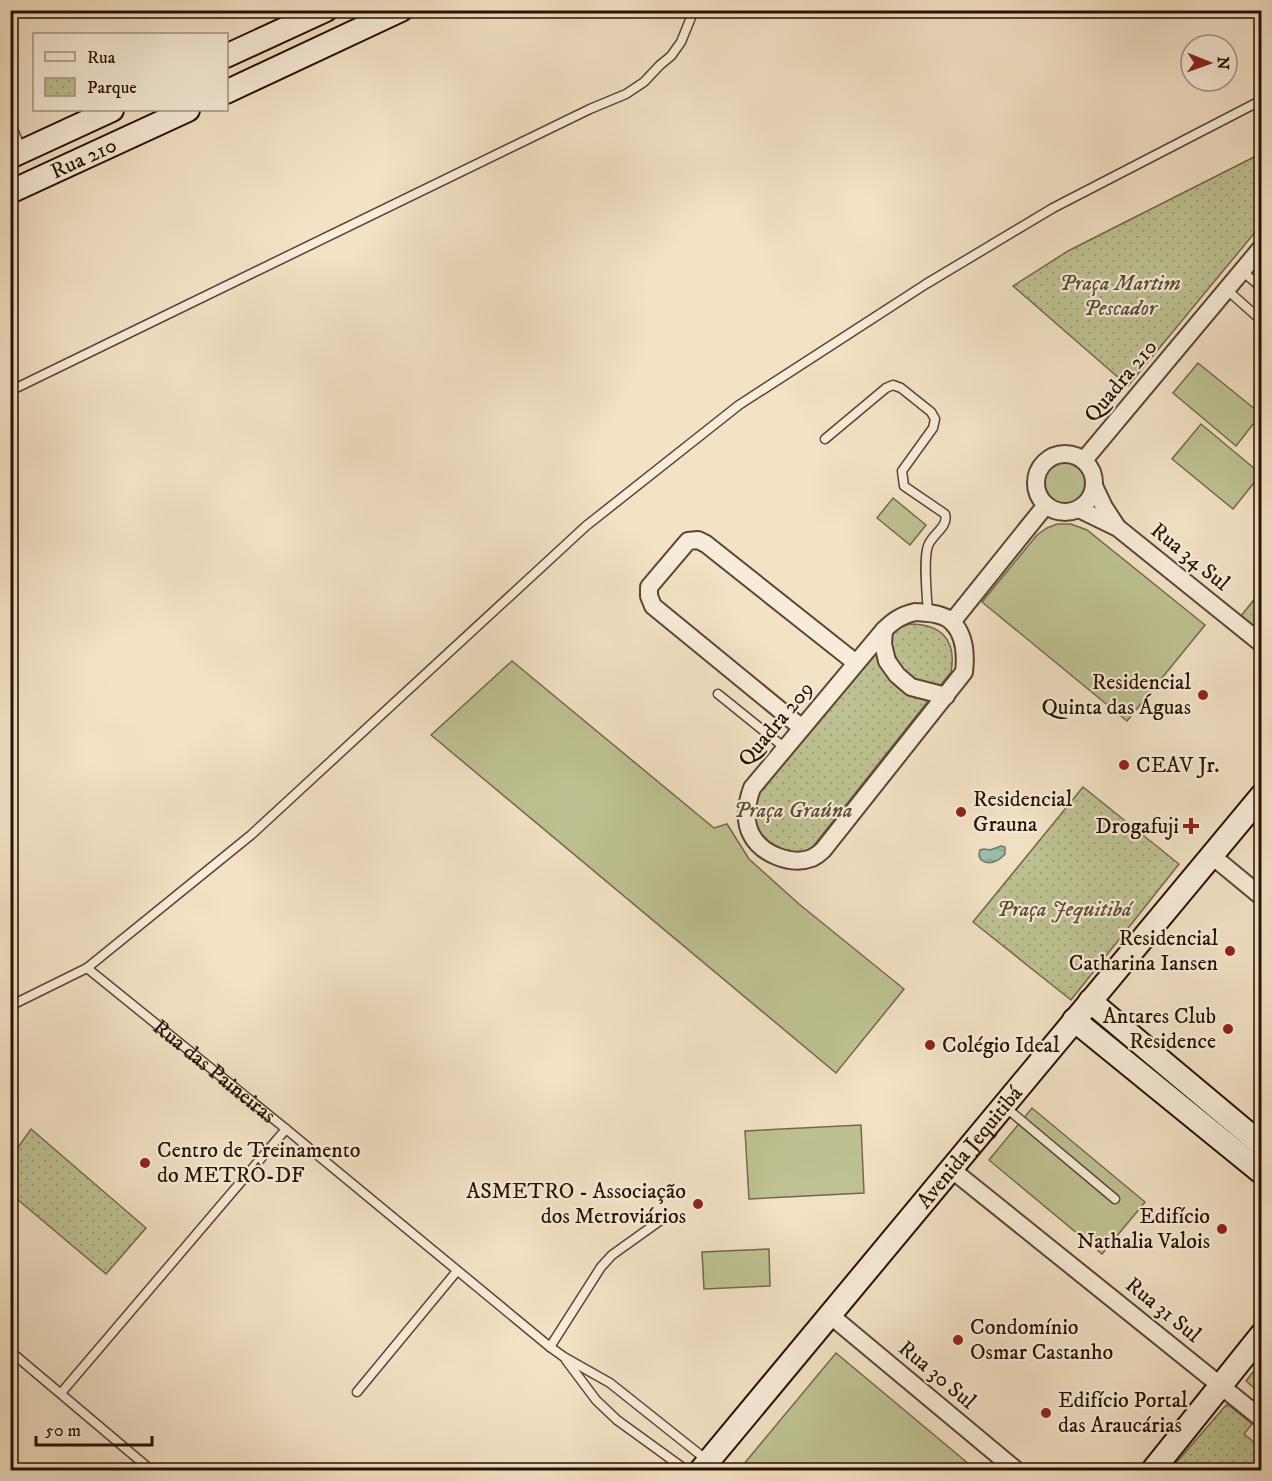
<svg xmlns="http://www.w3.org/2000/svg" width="1272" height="1481" font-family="'IM FELL DW Pica',serif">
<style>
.green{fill:#bec292;stroke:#73694a;stroke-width:1.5}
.park{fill:url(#park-dots);stroke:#73694a;stroke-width:1.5}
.water{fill:url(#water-waves);stroke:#6e7969;stroke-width:1.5}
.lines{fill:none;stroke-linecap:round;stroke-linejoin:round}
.lane-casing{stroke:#5b4432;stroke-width:11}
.street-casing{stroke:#5b4432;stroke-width:20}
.secondary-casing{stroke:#281001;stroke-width:26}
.lane{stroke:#f7ecd9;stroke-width:8}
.street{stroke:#f7ecd9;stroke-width:16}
.secondary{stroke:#f7ecd9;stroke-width:22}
.poi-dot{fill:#8f2418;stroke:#f7ecd9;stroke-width:2}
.labels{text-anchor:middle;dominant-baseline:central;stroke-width:4.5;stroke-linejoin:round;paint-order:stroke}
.street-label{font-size:22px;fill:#281001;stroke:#f7ecd9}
.park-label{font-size:22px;font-style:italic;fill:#5c4e34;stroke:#f7ecd9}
.poi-label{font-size:22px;fill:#281001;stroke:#f7ecd9;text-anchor:end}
</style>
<defs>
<pattern id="park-dots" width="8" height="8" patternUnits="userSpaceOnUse" patternTransform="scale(1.5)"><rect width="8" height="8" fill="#bec292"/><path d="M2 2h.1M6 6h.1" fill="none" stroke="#a3a67c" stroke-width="1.8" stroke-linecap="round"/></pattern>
<pattern id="water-waves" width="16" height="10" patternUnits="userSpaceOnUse" patternTransform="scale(1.5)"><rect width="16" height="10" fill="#9cbfaf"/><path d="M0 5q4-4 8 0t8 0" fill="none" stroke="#86a395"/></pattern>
</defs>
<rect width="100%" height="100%" fill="#f3e2c5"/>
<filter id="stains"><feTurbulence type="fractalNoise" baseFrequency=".00333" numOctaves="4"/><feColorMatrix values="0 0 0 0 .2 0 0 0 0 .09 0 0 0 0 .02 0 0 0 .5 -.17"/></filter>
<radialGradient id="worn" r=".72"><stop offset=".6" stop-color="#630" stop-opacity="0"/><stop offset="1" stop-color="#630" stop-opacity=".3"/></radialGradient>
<g class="green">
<polygon points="1198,363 1261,414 1236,446 1173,393"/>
<polygon points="1201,424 1261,474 1233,509 1172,459"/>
<circle cx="1063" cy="484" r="23"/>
<polygon points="893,498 926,525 910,545 877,518"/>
<polygon points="1057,524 1071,524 1087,530 1205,625 1127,721 982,602 1037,535 1047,528"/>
<polygon points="512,661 714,828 727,824 749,859 799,904 904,989 836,1073 431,735"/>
<polygon points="1032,1108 1145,1202 1102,1254 989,1160"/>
<polygon points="861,1125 864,1193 749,1199 745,1131"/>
<polygon points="769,1249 770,1286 704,1289 702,1252"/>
<polygon points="836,1353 976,1470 750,1470 743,1465"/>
<polygon points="1261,1362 1261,1394 1246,1381"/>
</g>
<g class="park">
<polygon points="1258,155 1261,158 1261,225 1128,386 1013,286 1068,251"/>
<polygon points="1261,591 1261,632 1241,616"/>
<path d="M910 624C941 624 957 640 951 672L811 849 799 854 776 851 757 835 752 798 891 632 900 627Z"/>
<polygon points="1083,787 1179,864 1071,1000 973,922"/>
<polygon points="31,1129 146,1228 106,1274 11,1194 11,1157"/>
<polygon points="1227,1404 1252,1424 1244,1434 1261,1448 1261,1470 1170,1470"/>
</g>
<path class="water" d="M1001 846 1005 847V854C1002 857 1001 859 996 861 987 865 976 861 980 850L984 849 990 850Z"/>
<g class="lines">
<defs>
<g id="lane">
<polyline points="10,122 22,151"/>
<polyline points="1242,271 1262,288"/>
<polyline points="1226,289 1262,321"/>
<polyline points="10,391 590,109 626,94 644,82 660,65 671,56 681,42 694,10"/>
<path d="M825 439 886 388 893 385 901 388 931 412 935 419 933 428 902 471 904 486 945 514C949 527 932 534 928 546 923 559 927 597 928 613"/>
<polyline points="718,694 785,748"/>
<path id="s1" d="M87 968 286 1129 550 1347 564 1357 610 1383 708 1461"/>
<polyline points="10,1006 87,968 251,835 586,526 739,405 926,284 1053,208 1262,100"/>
<polyline points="1004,1106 1115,1199"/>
<polyline points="550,1347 601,1267 612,1255 661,1220"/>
<polyline points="10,1351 151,1470"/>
<polyline points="566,1360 596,1400 617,1420 686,1470"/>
<polyline points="357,1392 457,1271"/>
<polyline points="61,1393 286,1129"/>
</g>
<g id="street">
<circle cx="1065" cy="483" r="29"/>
<polyline points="1084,460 1262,247"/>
<polyline points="1094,486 1104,507 1117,527"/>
<polyline points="1079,509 1118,528 1262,644"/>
<path d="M915 612C927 613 943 613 952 622 965 635 966 655 964 672L823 850C820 853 816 856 812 858 791 866 761 854 751 834 744 820 747 802 752 788L884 630C894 620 902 615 915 612Z"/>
<polyline points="952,622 1046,505"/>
<polyline points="884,630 883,644 887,661 897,675 911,687 946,696"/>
<polyline points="802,728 653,606 649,596 649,587 688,541 698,540 706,544 856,663"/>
<polyline points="1211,855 1262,897"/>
<polyline points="951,1169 1262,1419"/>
<polyline points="830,1315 1016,1470"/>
</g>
<g id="secondary">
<polyline points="226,56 326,10"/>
<polyline points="226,92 401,10"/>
<polyline points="10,157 112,110"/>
<path id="s2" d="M10 192 188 110"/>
<polyline points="1090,1001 1262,1145"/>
<polyline points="1074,1020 1262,1173"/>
<path id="s3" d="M701 1470 1262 795"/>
<polyline points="1153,1470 1262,1334"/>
</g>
</defs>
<use href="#lane" class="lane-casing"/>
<use href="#street" class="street-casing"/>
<use href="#secondary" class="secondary-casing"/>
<use href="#lane" class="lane"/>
<use href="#street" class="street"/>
<use href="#secondary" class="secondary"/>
</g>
<g class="poi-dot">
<circle cx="1203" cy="695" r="6"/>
<circle cx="1124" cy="765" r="6"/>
<circle cx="961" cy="812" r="6"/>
<path d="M1188 817h6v6h6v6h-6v6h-6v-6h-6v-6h6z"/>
<circle cx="1230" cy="951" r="6"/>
<circle cx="1228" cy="1029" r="6"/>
<circle cx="930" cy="1045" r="6"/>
<circle cx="145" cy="1163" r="6"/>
<circle cx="698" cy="1204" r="6"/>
<circle cx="1222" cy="1229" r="6"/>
<circle cx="958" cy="1340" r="6"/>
<circle cx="1046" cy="1413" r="6"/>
</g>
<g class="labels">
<g class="street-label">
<text stroke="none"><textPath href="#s2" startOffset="81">Rua 210</textPath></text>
<text transform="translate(1121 381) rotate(-50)">Quadra 210</text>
<text transform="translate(1190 557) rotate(39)">Rua 34 Sul</text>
<text transform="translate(776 724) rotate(-50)">Quadra 209</text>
<text stroke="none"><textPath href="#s1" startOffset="164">Rua das Paineiras</textPath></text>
<text stroke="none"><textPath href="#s3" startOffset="420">Avenida Jequitibá</textPath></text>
<text transform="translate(1163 1310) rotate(39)">Rua 31 Sul</text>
<text transform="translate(937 1375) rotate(40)">Rua 30 Sul</text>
</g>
<g class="park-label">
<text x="1120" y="283">Praça Martim<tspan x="1120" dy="25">Pescador</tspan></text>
<text x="793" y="810">Praça Graúna</text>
<text x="1064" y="909">Praça Jequitibá</text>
</g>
<g class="poi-label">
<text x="1191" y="682">Residencial<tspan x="1191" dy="25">Quinta das Águas</tspan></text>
<text x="1136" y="765" text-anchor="start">CEAV Jr.</text>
<text x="973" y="799" text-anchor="start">Residencial<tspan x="973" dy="25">Grauna</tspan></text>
<text x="1179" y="826">Drogafuji</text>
<text x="1218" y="938">Residencial<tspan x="1218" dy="25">Catharina Iansen</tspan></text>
<text x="1216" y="1016">Antares Club<tspan x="1216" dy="25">Residence</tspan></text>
<text x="942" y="1045" text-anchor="start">Colégio Ideal</text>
<text x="157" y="1150" text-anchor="start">Centro de Treinamento<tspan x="157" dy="25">do METRÔ-DF</tspan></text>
<text x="686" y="1191">ASMETRO - Associação<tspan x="686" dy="25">dos Metroviários</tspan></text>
<text x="1210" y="1216">Edifício<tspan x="1210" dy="25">Nathalia Valois</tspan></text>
<text x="970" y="1327" text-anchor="start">Condomínio<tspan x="970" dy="25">Osmar Castanho</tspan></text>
<text x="1058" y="1400" text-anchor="start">Edifício Portal<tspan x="1058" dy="25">das Araucárias</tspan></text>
</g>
</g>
<rect width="1272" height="1481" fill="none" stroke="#f3e2c5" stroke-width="36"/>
<rect x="12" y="12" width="1248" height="1457" fill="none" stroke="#281001" stroke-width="3"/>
<rect x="18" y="18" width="1236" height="1445" fill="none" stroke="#281001" stroke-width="1.5"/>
<rect x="33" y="33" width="195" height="78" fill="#f7ecd9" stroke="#a49483" stroke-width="1.5"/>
<rect x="45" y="52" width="30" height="9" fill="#f7ecd9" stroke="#a49483" stroke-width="1.5"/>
<text x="87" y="63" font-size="18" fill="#281001">Rua</text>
<rect x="45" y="78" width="30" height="18" fill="url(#park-dots)" stroke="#a49483" stroke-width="1.5"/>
<text x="87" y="93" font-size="18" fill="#281001">Parque</text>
<g transform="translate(1209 63) rotate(91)"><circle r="28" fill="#f7ecd9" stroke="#a49483" stroke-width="1.5"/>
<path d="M0-4.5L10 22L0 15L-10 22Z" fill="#8f2418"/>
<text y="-9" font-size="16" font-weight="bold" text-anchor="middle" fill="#281001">N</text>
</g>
<path d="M36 1436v9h116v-9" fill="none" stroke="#281001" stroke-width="3"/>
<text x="45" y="1436" font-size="18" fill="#281001" stroke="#f7ecd9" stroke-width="4.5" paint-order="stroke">50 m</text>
<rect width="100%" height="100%" filter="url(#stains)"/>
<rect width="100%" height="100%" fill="url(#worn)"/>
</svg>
